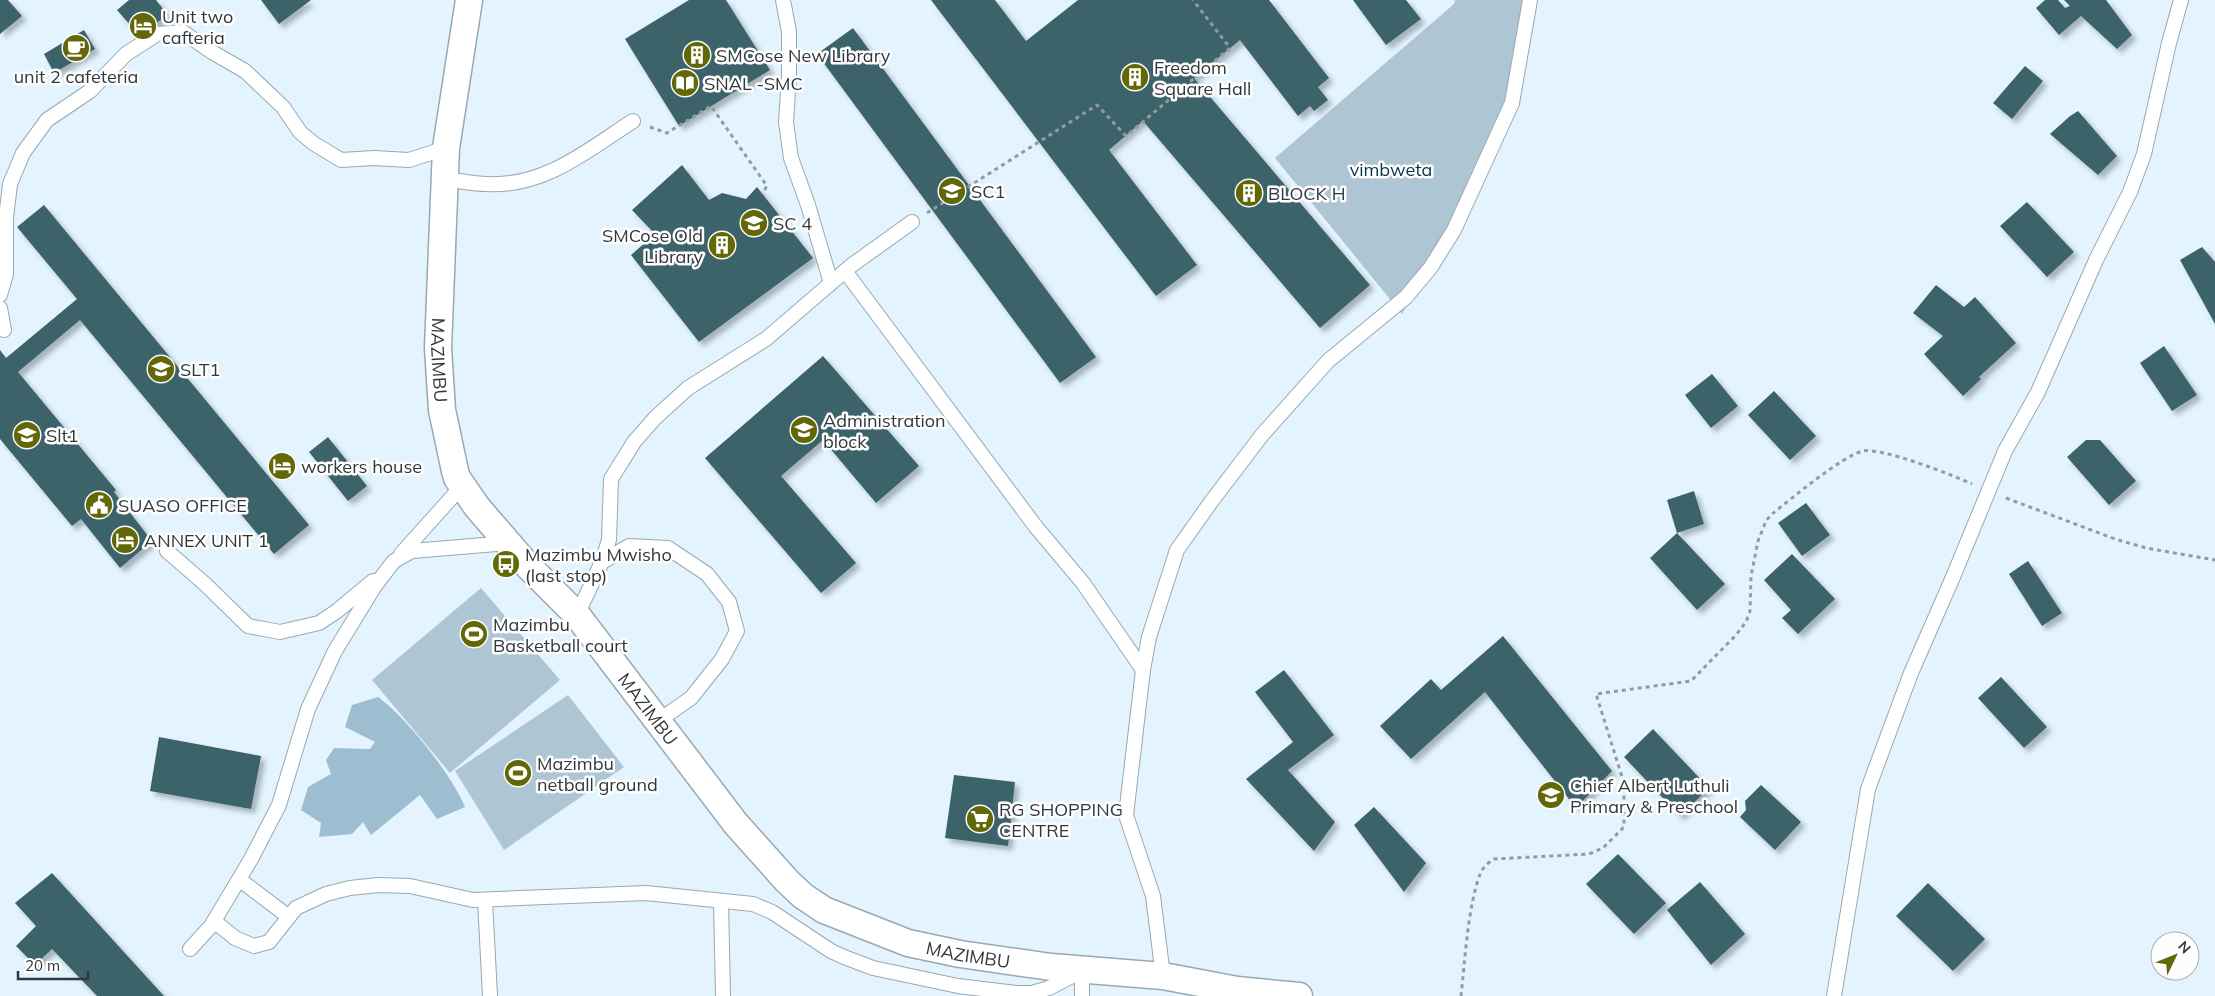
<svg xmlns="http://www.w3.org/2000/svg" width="2215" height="996" font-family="Mulish,sans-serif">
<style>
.green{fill:#aec6d4}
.forest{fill:#9dbed0}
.building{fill:#3e636a;filter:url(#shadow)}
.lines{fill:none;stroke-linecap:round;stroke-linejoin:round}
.service-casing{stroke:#99a8b1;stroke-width:16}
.minor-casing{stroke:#99a8b1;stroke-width:29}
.path{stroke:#909ca3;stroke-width:3;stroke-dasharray:4 4;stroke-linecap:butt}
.service{stroke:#fff;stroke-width:14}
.minor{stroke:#fff;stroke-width:26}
.labels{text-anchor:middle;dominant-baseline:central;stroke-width:5;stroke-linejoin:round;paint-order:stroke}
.poi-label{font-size:18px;fill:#31373b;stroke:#fefefe;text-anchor:start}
.park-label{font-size:18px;fill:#063549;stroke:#fefefe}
.street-label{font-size:18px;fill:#31373b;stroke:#fefefe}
</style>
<defs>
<filter id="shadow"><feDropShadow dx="4.5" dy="4.5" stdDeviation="2.5" flood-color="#0004"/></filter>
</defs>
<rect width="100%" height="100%" fill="#e3f4fe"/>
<g class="green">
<polygon points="1455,0 1528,0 1508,112 1460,218 1402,314 1275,158 1454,4"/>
<polygon points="481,588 560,680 450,773 372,680"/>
<polygon points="568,695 624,767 504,850 455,771"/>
</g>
<path class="forest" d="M378 697C406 717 452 775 465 807L437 819 420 795 371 835 363 822 352 834 319 837 321 823 301 810 308 787 331 774 326 760 334 748 370 749 375 742 345 727 352 705Z"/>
<g class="building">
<polygon points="0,0 8,0 22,16 0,34"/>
<polygon points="129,0 156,0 168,15 139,35 117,10"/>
<polygon points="261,0 311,0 279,24"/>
<polygon points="689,0 726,0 770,70 679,126 625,39"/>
<polygon points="931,0 995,0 1026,41 1078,0 1269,0 1329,78 1318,87 1328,100 1314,111 1310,106 1298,116 1240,40 1194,78 1370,285 1320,328 1143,121 1109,150 1197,265 1156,296"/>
<polygon points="1353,0 1406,0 1421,19 1386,45"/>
<polygon points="2045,0 2058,0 2065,8 2070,6 2064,0 2106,0 2132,35 2117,49 2081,16 2059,35 2036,8"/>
<polygon points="853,28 1096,357 1060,383 817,54"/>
<polygon points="84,30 95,49 54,73 44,54"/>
<polygon points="2025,66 2043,81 2012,119 1993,103"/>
<polygon points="2078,111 2117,156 2098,175 2050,134 2070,116"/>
<polygon points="682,165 709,200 722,193 746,199 757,187 813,258 699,342 631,255 655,234 632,210"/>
<polygon points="2027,202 2074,252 2047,277 2000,226"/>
<polygon points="44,205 309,525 274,554 80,320 18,372 116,490 114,492 152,541 120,568 81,519 72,526 0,439 0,350 6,358 77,299 17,227"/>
<polygon points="2202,247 2215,262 2215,324 2180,260"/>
<polygon points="1936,285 1964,307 1975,297 2016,343 1979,377 1981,379 1963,396 1924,354 1943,336 1913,313"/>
<polygon points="2164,346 2197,395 2172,411 2140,363"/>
<polygon points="823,356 919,466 876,503 823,440 781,476 856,563 821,593 705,458"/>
<polygon points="1712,374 1738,406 1711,428 1685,395"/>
<polygon points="1774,391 1816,436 1790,460 1748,415"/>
<polygon points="328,437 367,486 348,501 309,452"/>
<polygon points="2086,440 2100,440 2136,481 2109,505 2067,457"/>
<polygon points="1694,491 1704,524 1677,533 1667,500"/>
<polygon points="1806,503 1830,535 1802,556 1778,523"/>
<polygon points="1677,533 1725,584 1697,610 1650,558"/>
<polygon points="1792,554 1835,599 1798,634 1782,618 1791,610 1764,580"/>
<polygon points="2028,561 2062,613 2042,626 2009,574"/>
<polygon points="1503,636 1612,771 1576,808 1485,692 1411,759 1380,726 1431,679 1441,690"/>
<polygon points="1284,670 1334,735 1288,770 1335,822 1314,851 1246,779 1293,742 1255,692"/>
<polygon points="2001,677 2047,727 2024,748 1978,698"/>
<polygon points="1653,729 1709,788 1680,816 1624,757"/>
<polygon points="159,737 261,756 251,809 150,791"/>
<polygon points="954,775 1015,782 1008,846 945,838"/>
<polygon points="1761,785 1801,822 1775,850 1740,817 1746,810 1745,801"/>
<polygon points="1374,807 1426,863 1404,892 1354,825"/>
<polygon points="1618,854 1666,903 1634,934 1586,884"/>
<polygon points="52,873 164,996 97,996 52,949 35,965 16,946 36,926 15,903"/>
<polygon points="1700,882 1745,934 1711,965 1667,910"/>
<polygon points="1928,883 1985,939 1953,971 1896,916"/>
</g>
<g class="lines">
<defs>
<g id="service">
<polyline points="783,0 789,32 789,76 786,122 791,158 808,205 831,283"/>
<path d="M446 179C459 181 474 184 488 184 545 187 588 150 633 121"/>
<polyline points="845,271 1036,527 1083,583 1143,670"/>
<polyline points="0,295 6,274 6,218 10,184 23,153 47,120 90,91 126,54 157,34 183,32 212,52 245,71 283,107 300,132 313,143 341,160 374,158 409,160 446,148"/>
<polyline points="0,308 4,330"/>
<polyline points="167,551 205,584 248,626 280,632 319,623 337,611 373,581"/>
<polyline points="401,554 462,486"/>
<polyline points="602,562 629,546 668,548 707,574 729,602 737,631 722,659 691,698 658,721"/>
<polyline points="577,615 602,562 609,540 611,479 634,442 655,418 688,388 766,339 852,265 912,222"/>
<polyline points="240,880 289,917"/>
<polyline points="485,900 490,996"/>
<polyline points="721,901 723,996"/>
<polyline points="214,921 235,938 254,946 269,942 296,908 326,894 350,888 378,885 410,886 473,900 646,893 753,904 772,912 831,951 844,957 873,968 958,986 1016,993 1032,993 1049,988 1080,972"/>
<polyline points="190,949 211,926 251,859 279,805 308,709 335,651 374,587 394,561 412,551 508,543"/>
<polyline points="1163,976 1153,896 1126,815 1143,670 1149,637 1177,550 1211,502 1262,435 1328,361 1406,297 1431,267 1454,230 1512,103 1530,0"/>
<polyline points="1082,996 1082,970"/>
<polyline points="1834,996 1868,789 1911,673 1953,577 2005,451 2038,392 2096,260 2130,192 2144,154 2169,43 2181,0"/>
</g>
<g id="minor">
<path id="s1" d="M469 0 446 148 438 348 442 410 455 471 457 478 477 507 527 565 577 615 736 824 787 881 803 896 824 910 908 943 960 954 1051 967 1163 976 1237 990 1299 996"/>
</g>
</defs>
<use href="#service" class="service-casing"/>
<use href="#minor" class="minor-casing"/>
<g class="path">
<polyline points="650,127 667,133 711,106 767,186 762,194"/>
<polyline points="927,213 1097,105 1126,136 1230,48 1193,0"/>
<polyline points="2006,498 2115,539 2146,548 2215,560"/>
<path d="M1461 996C1465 961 1468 903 1481 872 1484 866 1489 862 1494 859L1589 854 1603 848 1624 827V783L1596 694 1691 681 1736 635 1746 622 1750 611 1751 576 1758 541 1766 521 1772 514C1791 499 1842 456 1863 451 1881 447 1953 475 1972 484"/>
</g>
<use href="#service" class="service"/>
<use href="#minor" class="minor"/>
</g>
<defs>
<symbol id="hotel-disc" viewBox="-11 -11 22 22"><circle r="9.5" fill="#626808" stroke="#fefefe"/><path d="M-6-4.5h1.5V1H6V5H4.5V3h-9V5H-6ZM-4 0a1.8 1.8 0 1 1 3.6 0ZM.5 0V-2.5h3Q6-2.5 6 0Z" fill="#fff"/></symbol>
<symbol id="cafe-disc" viewBox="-11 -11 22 22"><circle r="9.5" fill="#626808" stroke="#fefefe"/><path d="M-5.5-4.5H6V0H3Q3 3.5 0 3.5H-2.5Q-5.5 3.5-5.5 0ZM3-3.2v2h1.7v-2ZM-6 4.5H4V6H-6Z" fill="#fff"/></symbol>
<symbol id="building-disc" viewBox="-11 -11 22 22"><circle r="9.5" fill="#626808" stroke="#fefefe"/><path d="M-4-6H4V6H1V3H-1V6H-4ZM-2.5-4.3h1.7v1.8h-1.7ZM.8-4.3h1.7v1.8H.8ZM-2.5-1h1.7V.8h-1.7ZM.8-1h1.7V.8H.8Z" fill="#fff"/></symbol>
<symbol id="library-disc" viewBox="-11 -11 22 22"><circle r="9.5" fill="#626808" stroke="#fefefe"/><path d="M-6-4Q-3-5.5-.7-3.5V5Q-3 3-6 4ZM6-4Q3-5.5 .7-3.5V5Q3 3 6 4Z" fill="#fff"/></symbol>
<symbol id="university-disc" viewBox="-11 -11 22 22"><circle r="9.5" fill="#626808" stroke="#fefefe"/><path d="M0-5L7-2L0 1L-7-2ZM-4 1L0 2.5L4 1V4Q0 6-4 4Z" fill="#fff"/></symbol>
<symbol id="school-disc" viewBox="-11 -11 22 22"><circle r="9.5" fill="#626808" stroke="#fefefe"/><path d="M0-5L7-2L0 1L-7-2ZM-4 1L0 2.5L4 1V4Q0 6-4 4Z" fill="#fff"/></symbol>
<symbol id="civic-disc" viewBox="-11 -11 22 22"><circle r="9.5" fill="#626808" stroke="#fefefe"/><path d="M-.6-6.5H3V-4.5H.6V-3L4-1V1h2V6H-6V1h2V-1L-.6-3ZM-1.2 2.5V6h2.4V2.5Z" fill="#fff"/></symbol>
<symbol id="bus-disc" viewBox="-11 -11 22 22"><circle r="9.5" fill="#626808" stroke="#fefefe"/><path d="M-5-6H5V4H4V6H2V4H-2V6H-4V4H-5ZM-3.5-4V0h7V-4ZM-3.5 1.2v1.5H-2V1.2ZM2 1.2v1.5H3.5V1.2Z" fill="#fff"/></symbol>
<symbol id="stadium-disc" viewBox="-11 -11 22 22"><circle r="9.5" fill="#626808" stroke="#fefefe"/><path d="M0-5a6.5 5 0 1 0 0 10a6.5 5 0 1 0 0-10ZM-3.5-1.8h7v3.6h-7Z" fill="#fff"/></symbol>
<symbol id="supermarket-disc" viewBox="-11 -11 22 22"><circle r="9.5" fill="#626808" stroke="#fefefe"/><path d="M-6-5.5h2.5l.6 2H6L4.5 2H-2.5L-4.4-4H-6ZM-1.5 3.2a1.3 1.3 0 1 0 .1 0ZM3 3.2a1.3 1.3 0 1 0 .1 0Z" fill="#fff"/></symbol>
</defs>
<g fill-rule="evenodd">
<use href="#hotel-disc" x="127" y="10" width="32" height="32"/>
<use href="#cafe-disc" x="60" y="32" width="32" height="32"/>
<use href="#building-disc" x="681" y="39" width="32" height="32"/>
<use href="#building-disc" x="1119" y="61" width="32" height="32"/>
<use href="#library-disc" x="669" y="67" width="32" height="32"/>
<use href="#university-disc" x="936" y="175" width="32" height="32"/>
<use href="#building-disc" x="1233" y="177" width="32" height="32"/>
<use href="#university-disc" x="738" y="207" width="32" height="32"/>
<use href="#building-disc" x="706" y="229" width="32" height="32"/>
<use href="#school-disc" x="145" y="353" width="32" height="32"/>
<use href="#university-disc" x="788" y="414" width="32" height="32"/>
<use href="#university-disc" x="11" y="419" width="32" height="32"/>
<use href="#hotel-disc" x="266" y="450" width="32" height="32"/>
<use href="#civic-disc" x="83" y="489" width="32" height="32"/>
<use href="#hotel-disc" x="109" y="524" width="32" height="32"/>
<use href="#bus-disc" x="490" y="548" width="32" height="32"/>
<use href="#stadium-disc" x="458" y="618" width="32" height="32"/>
<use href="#stadium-disc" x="502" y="757" width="32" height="32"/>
<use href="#school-disc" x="1535" y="779" width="32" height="32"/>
<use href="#supermarket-disc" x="964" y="803" width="32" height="32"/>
</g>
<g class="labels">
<g class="poi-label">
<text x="162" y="16">Unit two<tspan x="162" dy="21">cafteria</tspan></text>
<text x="716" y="55">SMCose New Library</text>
<text x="1154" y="67">Freedom<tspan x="1154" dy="21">Square Hall</tspan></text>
<text x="76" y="76" text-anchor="middle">unit 2 cafeteria</text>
<text x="704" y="83">SNAL -SMC</text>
<text x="971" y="191">SC1</text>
<text x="1268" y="193">BLOCK H</text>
<text x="773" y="223">SC 4</text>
<text x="703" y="235" text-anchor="end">SMCose Old<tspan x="703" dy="21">Library</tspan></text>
<text x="180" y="369">SLT1</text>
<text x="823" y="420">Administration<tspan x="823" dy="21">block</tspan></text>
<text x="46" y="435">Slt1</text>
<text x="301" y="466">workers house</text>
<text x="118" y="505">SUASO OFFICE</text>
<text x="144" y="540">ANNEX UNIT 1</text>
<text x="525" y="554">Mazimbu Mwisho<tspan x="525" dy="21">(last stop)</tspan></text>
<text x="493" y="624">Mazimbu<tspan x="493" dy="21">Basketball court</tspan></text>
<text x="537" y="763">Mazimbu<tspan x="537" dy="21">netball ground</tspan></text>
<text x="1570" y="785">Chief Albert Luthuli<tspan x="1570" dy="21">Primary &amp; Preschool</tspan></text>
<text x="999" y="809">RG SHOPPING<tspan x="999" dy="21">CENTRE</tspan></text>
</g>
<g class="park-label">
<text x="1391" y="169">vimbweta</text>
</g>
<g class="street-label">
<text stroke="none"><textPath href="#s1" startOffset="362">MAZIMBU</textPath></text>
<text stroke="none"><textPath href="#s1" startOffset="782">MAZIMBU</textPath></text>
<text stroke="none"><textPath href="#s1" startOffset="1202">MAZIMBU</textPath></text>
</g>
</g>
<g transform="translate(2175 956) rotate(47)"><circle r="24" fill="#fefefe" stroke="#acaeb0"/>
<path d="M0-4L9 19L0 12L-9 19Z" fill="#626808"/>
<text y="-8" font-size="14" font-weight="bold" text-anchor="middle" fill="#31373b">N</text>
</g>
<path d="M18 971v8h70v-8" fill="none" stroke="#31373b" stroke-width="2.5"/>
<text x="25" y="971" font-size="15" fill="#31373b" stroke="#fefefe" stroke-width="4" paint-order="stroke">20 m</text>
</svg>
